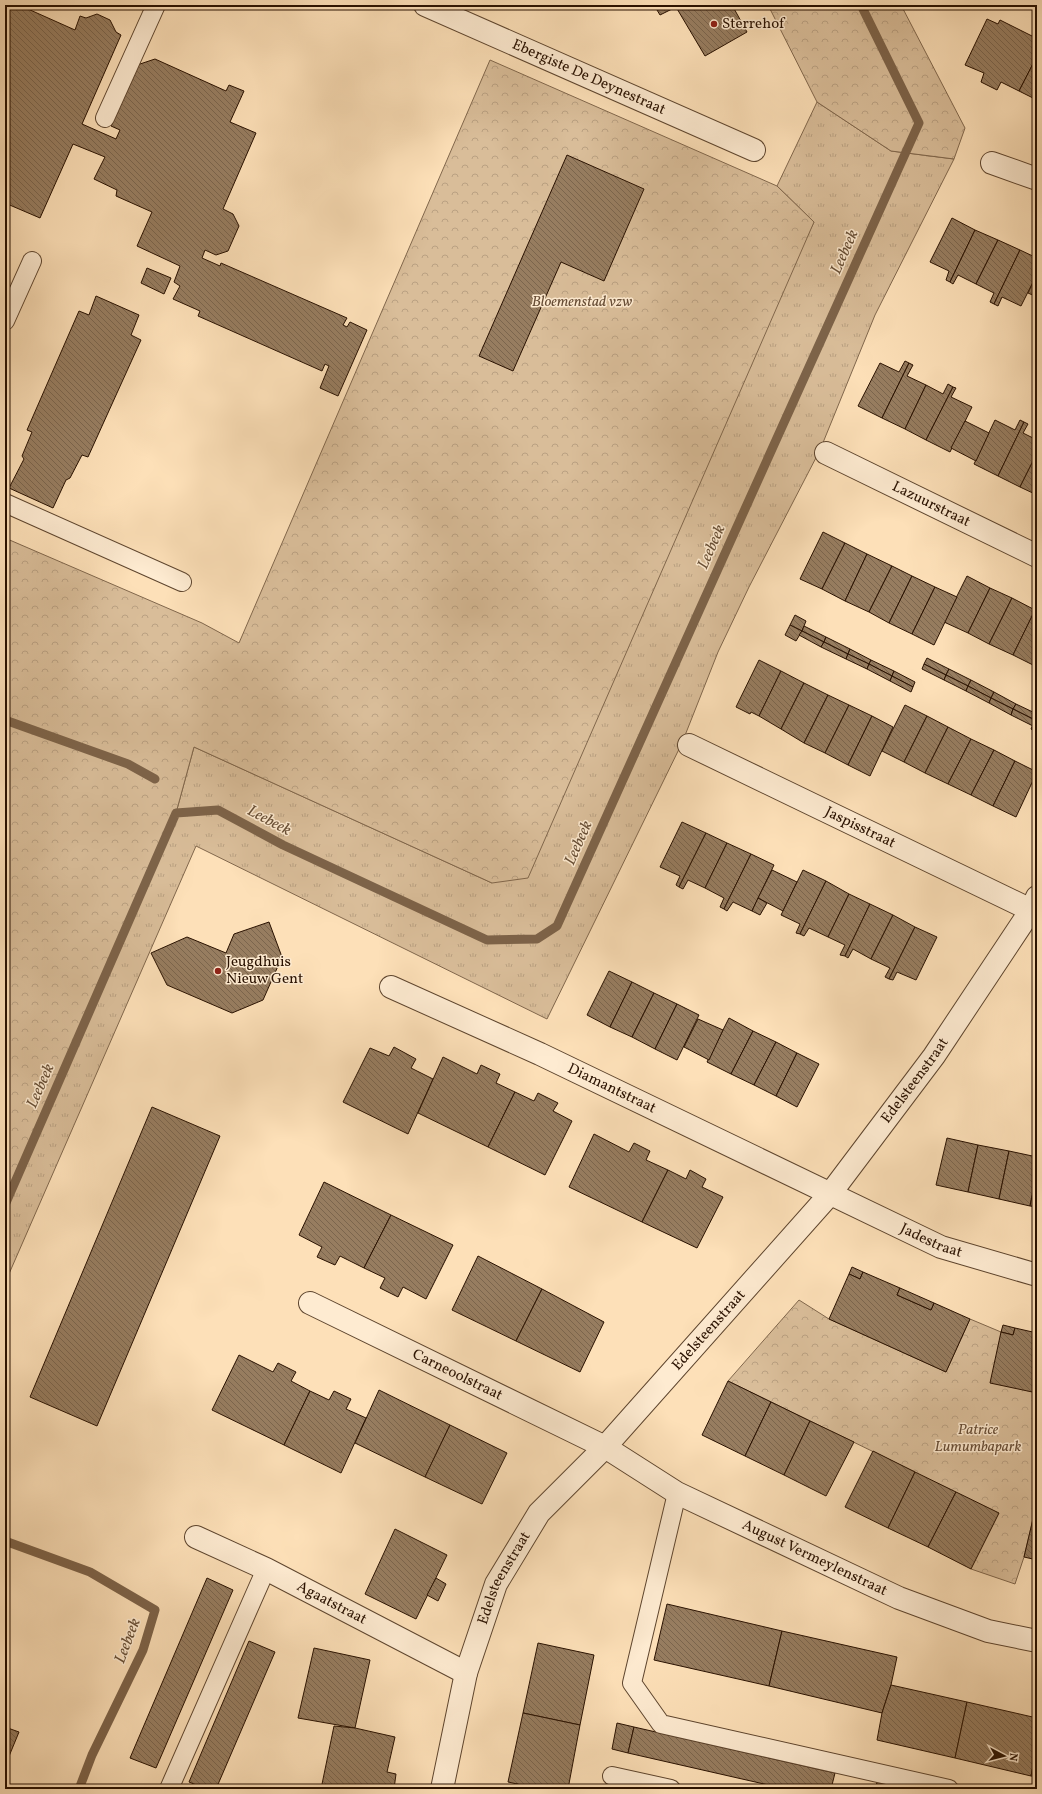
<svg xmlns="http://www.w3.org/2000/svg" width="1042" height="1794" font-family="Vollkorn,serif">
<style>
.grass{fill:url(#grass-tufts);stroke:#81674c}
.forest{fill:url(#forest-crowns);stroke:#81674c}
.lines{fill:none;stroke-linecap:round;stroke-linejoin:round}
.stream{stroke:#7d6349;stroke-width:9}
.building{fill:url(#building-back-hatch);stroke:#291100}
.lane-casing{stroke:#5e452e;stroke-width:20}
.street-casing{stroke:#5e452e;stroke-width:24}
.lane{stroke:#feebd1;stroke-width:18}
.street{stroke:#feebd1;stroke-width:22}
.poi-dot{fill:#8f2418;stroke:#feebd1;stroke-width:1.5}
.labels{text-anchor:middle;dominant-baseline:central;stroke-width:3;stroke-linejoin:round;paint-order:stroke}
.poi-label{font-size:15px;fill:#291100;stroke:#feebd1;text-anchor:start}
.street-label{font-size:15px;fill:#291100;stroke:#feebd1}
.park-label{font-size:15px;font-style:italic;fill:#674d36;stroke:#feebd1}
.water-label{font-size:16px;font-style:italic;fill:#684f36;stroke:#feebd1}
</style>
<defs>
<pattern id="grass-tufts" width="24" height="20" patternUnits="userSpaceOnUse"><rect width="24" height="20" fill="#d9bd99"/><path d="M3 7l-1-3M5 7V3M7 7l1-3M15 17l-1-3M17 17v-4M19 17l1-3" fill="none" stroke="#baa182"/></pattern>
<pattern id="forest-crowns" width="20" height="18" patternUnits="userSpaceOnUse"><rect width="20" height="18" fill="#d9bd99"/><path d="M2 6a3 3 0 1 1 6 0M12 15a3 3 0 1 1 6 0" fill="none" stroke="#baa182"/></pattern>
<pattern id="building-back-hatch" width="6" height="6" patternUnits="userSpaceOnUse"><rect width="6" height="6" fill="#977d60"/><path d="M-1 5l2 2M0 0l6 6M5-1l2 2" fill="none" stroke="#7b654d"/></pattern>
</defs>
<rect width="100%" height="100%" fill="#fde0b8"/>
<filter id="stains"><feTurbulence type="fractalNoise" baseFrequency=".005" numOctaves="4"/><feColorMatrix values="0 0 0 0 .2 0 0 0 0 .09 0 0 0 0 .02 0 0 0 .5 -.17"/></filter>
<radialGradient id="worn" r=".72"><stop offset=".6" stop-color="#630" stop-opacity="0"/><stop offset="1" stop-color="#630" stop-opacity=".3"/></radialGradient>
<polygon class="grass" points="817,102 891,151 954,159 875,315 820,450 749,587 718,652 682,743 547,1019 196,846 5,1283 5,1205 176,813 194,747 492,883 814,222 777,186"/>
<g class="forest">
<polygon points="768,5 901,5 965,128 954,159 891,151 817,102"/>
<polygon points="490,60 777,186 814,222 528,878 492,883 194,747 176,813 5,1205 5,538 202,623 239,643"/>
<polygon points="799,1300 829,1319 946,1372 970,1319 1001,1332 1037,1393 1037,1502 1024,1557 1015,1584 971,1569 915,1472 728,1381"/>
</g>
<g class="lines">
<g class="stream">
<polyline points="5,720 128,764 155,779"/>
<polyline points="5,1205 176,813 218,810 283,845 487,940 537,939 557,926 919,123 861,5"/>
<polyline points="5,1541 90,1572 155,1610 143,1650 92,1755 79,1789"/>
</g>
</g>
<g class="building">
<polygon points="5,5 19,5 75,30 80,16 86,18 97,14 110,20 116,32 121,35 82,124 116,139 120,130 111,126 137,65 155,59 226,91 229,85 244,91 230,122 256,133 223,209 233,214 239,226 228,251 216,255 205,250 202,258 220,266 221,263 347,318 343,325 347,327 350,322 367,330 338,396 320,388 329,366 325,364 322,371 198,316 200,311 173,299 180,286 174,282 180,266 137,246 152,212 116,196 117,190 94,179 105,157 73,144 40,218 5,203"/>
<polygon points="654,5 732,5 747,32 705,56 676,7 660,15"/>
<polygon points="987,19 998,24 1000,20 1036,38 1033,42 1037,44 1037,56 1019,91 1001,82 997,90 981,82 984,73 965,65"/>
<polygon points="1037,56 1037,100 1019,91"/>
<polygon points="567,155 644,189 604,281 561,262 513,371 479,356"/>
<polygon points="952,218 975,230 950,282 946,280 949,271 930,262"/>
<polygon points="975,230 998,240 976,284 958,275 953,284 950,282"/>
<polygon points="998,240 1020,250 994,304 990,302 994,293 976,284"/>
<polygon points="1020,250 1037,258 1037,274 1021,306 1002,297 998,306 994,304"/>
<polygon points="147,268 171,278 164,294 141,283"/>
<polygon points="1037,274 1037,297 1028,293"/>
<polygon points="96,296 139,315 131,335 141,340 88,457 82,455 70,478 66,480 53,508 9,488 24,459 22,456 32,432 27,430 79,311 89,315"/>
<polygon points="905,361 909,363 882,418 858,406 880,363 899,372"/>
<polygon points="909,363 913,365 907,376 926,385 905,429 882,418"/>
<polygon points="948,384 953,387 926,440 905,429 926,385 943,394"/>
<polygon points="953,387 956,388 951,397 972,407 950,452 926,440"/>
<polygon points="995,420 1015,430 1020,420 1024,422 998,476 974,464"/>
<polygon points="965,421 989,433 976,461 951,448"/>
<polygon points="1024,422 1028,424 1023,433 1037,440 1037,453 1020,487 998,476"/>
<polygon points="1037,453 1037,495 1020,487"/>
<polygon points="823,532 845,543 822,589 800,579"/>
<polygon points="845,543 867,554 845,601 822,589"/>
<polygon points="867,554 892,566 869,612 845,601"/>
<polygon points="892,566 912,576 889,623 869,612"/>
<polygon points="912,576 935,587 912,634 889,623"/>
<polygon points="967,576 990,588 968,633 944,622"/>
<polygon points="935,587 957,597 934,645 912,634"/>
<polygon points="990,588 1012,598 989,644 968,633"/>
<polygon points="1012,598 1035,610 1013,655 989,644"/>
<polygon points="1035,610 1037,611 1037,662 1035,666 1013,655"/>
<polygon points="795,615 806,621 802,631 790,625"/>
<polygon points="790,625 802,631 796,641 785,635"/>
<polygon points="804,626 826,637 824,642 802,631"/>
<polygon points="802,631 824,642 821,647 799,635"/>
<polygon points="826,637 850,649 848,654 824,642"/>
<polygon points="824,642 848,654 846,659 821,647"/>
<polygon points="850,649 871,660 869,664 848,654"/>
<polygon points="848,654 869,664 867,669 846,659"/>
<polygon points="927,658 949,669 946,675 924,664"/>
<polygon points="759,660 781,671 759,716 751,712 750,714 736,707"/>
<polygon points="871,660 894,671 892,676 869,664"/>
<polygon points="869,664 892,676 890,681 867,669"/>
<polygon points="924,664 946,675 944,680 922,669"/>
<polygon points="949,669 971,680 968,686 946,675"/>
<polygon points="781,671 804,683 781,729 759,716"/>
<polygon points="894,671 915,682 913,687 892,676"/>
<polygon points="946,675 968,686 966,691 944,680"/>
<polygon points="892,676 913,687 911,692 890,681"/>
<polygon points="971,680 994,692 991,698 968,686"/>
<polygon points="804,683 828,695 804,743 781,729"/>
<polygon points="968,686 991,698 989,703 966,691"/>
<polygon points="994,692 1016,704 1013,709 991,698"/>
<polygon points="828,695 849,705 825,753 804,743"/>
<polygon points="991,698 1013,709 1011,715 989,703"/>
<polygon points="1016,704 1037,714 1035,720 1013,709"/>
<polygon points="849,705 872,716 848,765 825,753"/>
<polygon points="905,705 927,716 904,762 882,751"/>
<polygon points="1013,709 1035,720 1033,726 1011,715"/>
<polygon points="872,716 893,727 870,776 848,765"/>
<polygon points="927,716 948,727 925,773 904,762"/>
<polygon points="1035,720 1037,721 1037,733 1031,729"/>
<polygon points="948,727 971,739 948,784 925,773"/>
<polygon points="971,739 994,750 971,795 948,784"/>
<polygon points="994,750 1015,761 993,806 971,795"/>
<polygon points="1015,761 1037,772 1016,817 993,806"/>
<polygon points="682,822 706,833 679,887 676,885 680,876 660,867"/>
<polygon points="706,833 727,843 705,888 688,880 683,889 679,887"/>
<polygon points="727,843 751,854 724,909 720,907 724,898 705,888"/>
<polygon points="751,854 774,865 752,911 733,902 727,911 724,909"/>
<polygon points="772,870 797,882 783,911 758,898"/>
<polygon points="803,870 826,881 800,934 796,933 800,924 781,915"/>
<polygon points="826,881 849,894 828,937 809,928 804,936 800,934"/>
<polygon points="849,894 870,904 845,956 840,955 845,945 828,937"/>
<polygon points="758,898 767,903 760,915 752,911"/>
<polygon points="870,904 893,915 871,959 853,949 848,958 845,956"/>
<polygon points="893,915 915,927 889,979 885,977 890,968 871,959"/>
<polygon points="269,922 282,957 263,1000 232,1013 167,985 151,953 187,937 226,953 234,934"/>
<polygon points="915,927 937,937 916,980 897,972 893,980 889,979"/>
<polygon points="609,971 632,982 610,1027 587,1015"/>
<polygon points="632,982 654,993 632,1037 610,1027"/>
<polygon points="654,993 677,1004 655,1049 632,1037"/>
<polygon points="677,1004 699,1015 677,1060 655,1049"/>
<polygon points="729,1018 753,1031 731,1074 707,1062"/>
<polygon points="698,1019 723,1030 709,1060 684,1047"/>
<polygon points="753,1031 776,1042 754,1085 731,1074"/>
<polygon points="776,1042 797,1053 776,1096 754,1085"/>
<polygon points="394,1047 416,1059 411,1068 433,1079 408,1134 343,1102 370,1048 389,1056"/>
<polygon points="797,1053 819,1064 797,1107 776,1096"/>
<polygon points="443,1057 477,1074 481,1065 500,1074 496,1083 515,1092 488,1147 418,1113"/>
<polygon points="515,1092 534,1101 538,1093 558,1103 553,1111 572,1121 545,1175 488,1147"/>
<polygon points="152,1107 220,1136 97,1426 30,1397"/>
<polygon points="594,1134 629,1152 634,1143 650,1151 646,1160 668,1170 642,1222 569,1187"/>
<polygon points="947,1138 978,1145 968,1192 936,1185"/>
<polygon points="978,1145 1009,1151 999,1199 968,1192"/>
<polygon points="1009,1151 1037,1157 1037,1172 1030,1206 999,1199"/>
<polygon points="668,1170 686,1179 690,1170 706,1179 702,1187 723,1197 697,1248 642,1222"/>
<polygon points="1037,1172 1037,1207 1030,1206"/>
<polygon points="324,1182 391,1215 364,1268 340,1256 335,1265 317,1257 322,1247 299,1235"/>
<polygon points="391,1215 453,1245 426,1299 403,1287 398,1297 380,1288 385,1278 364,1268"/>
<polygon points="478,1256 542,1289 516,1341 452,1310"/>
<polygon points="852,1267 863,1272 860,1279 849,1274"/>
<polygon points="863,1272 900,1288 897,1295 931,1310 934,1303 970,1319 946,1372 829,1319 849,1274 860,1279"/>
<polygon points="900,1288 934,1303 931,1310 897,1295"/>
<polygon points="542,1289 604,1322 580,1372 516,1341"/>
<polygon points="1003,1325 1015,1328 1013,1335 1001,1332"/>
<polygon points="1015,1328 1037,1333 1037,1393 990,1383 1001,1332 1013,1335"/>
<polygon points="239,1355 273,1372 278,1363 296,1372 291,1381 310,1391 284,1445 212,1410"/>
<polygon points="728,1381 771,1402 745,1456 702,1435"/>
<polygon points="379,1390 450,1425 425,1477 355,1443"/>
<polygon points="310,1391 329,1400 334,1391 351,1399 346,1409 366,1418 341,1473 284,1445"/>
<polygon points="771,1402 810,1421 784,1475 745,1456"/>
<polygon points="810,1421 854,1442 826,1496 784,1475"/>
<polygon points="450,1425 507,1453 482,1504 425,1477"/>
<polygon points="873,1451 915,1472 888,1528 845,1507"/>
<polygon points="915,1472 956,1492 928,1547 888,1528"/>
<polygon points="956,1492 999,1513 971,1569 928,1547"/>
<polygon points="1037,1502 1037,1560 1024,1557"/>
<polygon points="395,1529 447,1555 416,1619 365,1594"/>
<polygon points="207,1578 233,1590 156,1768 130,1758"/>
<polygon points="436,1578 446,1584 438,1601 427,1595"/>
<polygon points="667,1604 782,1631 769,1686 654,1660"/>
<polygon points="782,1631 897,1657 891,1685 882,1713 769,1686"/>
<polygon points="249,1641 275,1652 216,1789 206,1789 189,1782"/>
<polygon points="538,1643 594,1655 580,1725 523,1713"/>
<polygon points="314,1648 370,1660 355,1728 298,1718"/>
<polygon points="891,1685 967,1702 955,1758 877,1740 882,1713"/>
<polygon points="967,1702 1037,1718 1037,1747 1031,1776 955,1758"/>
<polygon points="523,1713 580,1725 568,1789 540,1789 508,1782"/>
<polygon points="617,1723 634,1727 628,1753 612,1749"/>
<polygon points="334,1726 355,1728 395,1737 387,1772 396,1774 394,1789 321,1789"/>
<polygon points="5,1727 19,1732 5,1766"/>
<polygon points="634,1727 835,1773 831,1789 786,1789 628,1753"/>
<polygon points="1037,1747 1037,1777 1031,1776"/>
<polygon points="877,1782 907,1789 875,1789"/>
<polygon points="516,1784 540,1789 515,1789"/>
</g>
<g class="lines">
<defs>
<g id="lane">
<polyline points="105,118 156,5"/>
<polyline points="5,321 32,261"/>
<polyline points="5,503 182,582"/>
<polyline points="677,1493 632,1683 661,1724 949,1789"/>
<polyline points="612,1776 671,1789"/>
<polyline points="169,1789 266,1569"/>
</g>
<g id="street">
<path id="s1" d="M425 5 754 150"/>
<polyline points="992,163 1037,179"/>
<path id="s2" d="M826 453 1037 556"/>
<path id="s3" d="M689 745 1031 910 1037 911"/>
<path id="s4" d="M391 987 540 1054 941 1247 1037 1275"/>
<path id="s5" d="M310 1303 605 1447 677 1493 899 1598 988 1631 1037 1641"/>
<path id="s6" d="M196 1537 266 1569 466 1673"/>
<path id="s7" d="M442 1789 466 1673 496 1584 539 1513 605 1447 830 1194 934 1056 1031 910 1037 897"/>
</g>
</defs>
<use href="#lane" class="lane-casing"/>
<use href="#street" class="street-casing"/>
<use href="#lane" class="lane"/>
<use href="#street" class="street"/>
</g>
<g class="poi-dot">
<circle cx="714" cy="24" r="4"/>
<circle cx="218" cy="971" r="4"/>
</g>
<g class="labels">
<g class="poi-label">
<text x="722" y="24">Sterrehof</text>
<text x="226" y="962">Jeugdhuis<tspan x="226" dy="17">Nieuw Gent</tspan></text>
</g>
<g class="street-label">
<text stroke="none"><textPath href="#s1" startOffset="179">Ebergiste De Deynestraat</textPath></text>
<text stroke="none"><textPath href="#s2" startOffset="117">Lazuurstraat</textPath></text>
<text stroke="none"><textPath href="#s3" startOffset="190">Jaspisstraat</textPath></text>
<text stroke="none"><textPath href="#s7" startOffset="869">Edelsteenstraat</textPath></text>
<text stroke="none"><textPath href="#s4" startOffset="243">Diamantstraat</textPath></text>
<text stroke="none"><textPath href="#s4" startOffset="597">Jadestraat</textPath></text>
<text stroke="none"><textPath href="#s7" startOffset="545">Edelsteenstraat</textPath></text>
<text stroke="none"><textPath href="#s5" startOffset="164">Carneoolstraat</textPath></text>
<text stroke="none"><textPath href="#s5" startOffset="566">August Vermeylenstraat</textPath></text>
<text stroke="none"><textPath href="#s7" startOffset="221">Edelsteenstraat</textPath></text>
<text stroke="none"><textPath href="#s6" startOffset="151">Agaatstraat</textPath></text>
</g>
<g class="park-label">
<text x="582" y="302">Bloemenstad vzw</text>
<text x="978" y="1430">Patrice<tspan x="978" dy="17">Lumumbapark</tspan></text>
</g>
<g class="water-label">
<text transform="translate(845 252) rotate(-66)">Leebeek</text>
<text transform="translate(712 547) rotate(-66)">Leebeek</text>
<text transform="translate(269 821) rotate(28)">Leebeek</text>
<text transform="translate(579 843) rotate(-66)">Leebeek</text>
<text transform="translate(41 1086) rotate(-66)">Leebeek</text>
<text transform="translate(128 1641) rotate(-69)">Leebeek</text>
</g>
</g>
<rect width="1042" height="1794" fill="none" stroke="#fde0b8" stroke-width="20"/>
<rect x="6" y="6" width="1030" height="1782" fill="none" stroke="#291100" stroke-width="2"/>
<rect x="10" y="10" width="1022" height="1774" fill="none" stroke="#291100"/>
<g transform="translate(1004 1756) rotate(97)" stroke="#feebd1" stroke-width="3" paint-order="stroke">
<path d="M0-3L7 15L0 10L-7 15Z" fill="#291100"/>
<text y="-6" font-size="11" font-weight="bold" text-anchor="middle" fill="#291100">N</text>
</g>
<rect width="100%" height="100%" filter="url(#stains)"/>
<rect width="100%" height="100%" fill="url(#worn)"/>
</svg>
